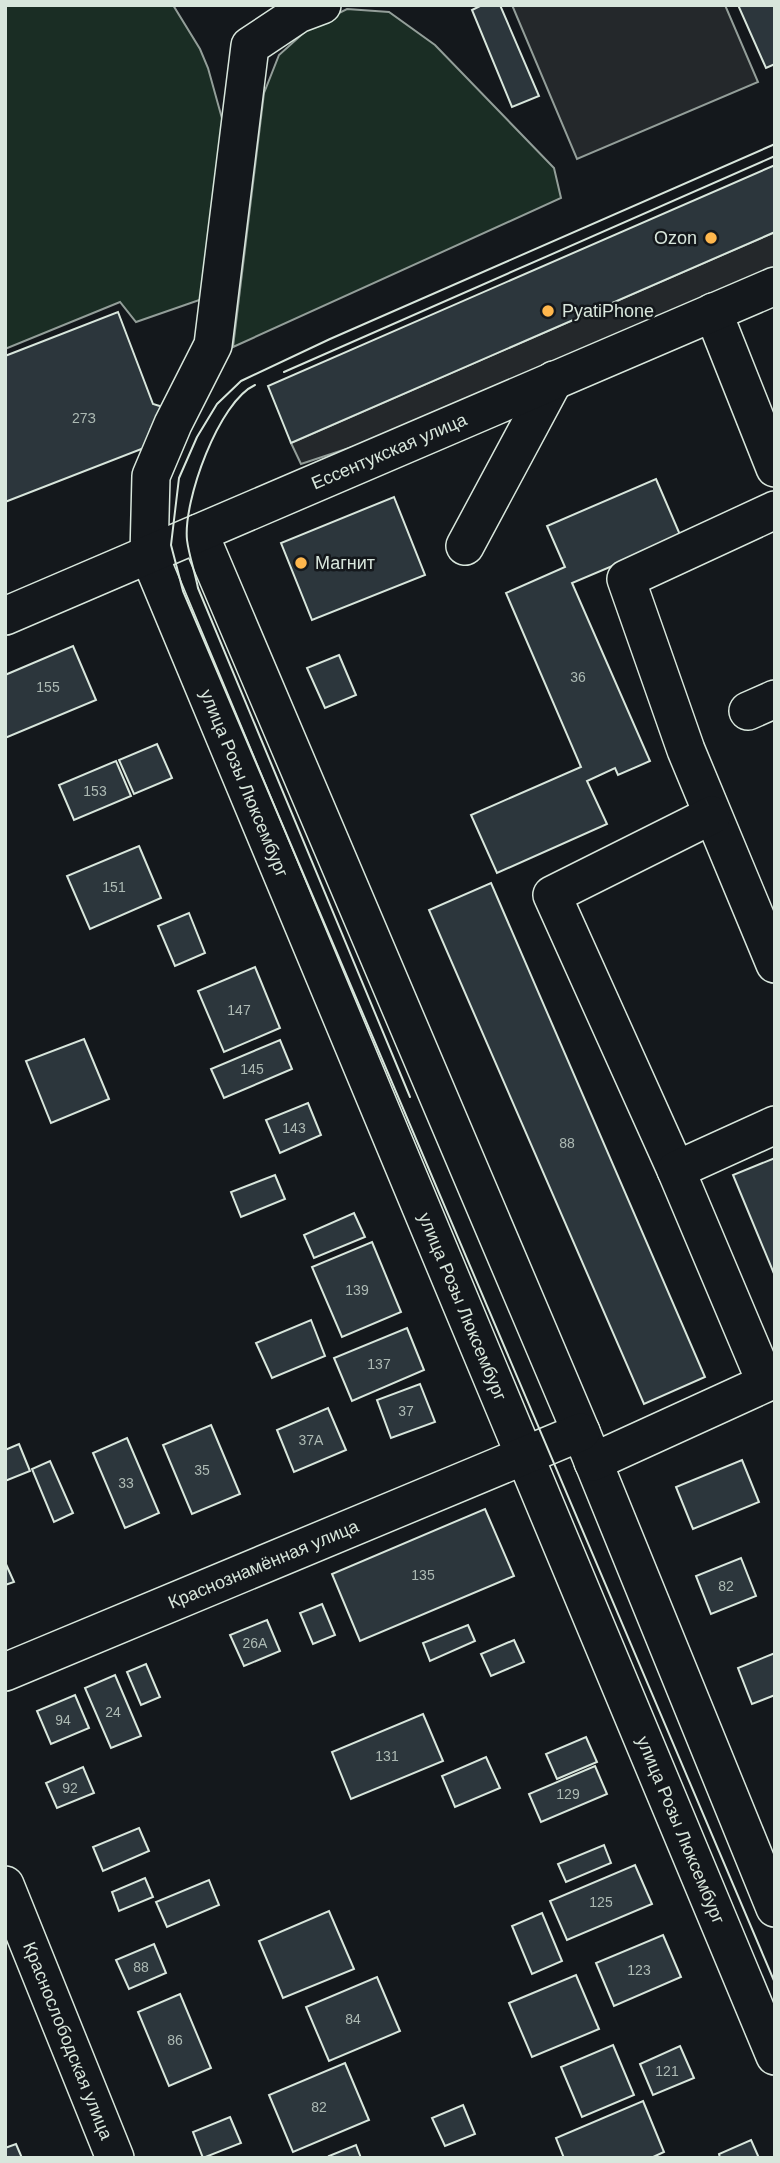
<svg xmlns="http://www.w3.org/2000/svg" width="780" height="2163" font-family="Arial,sans-serif">
<style>
.green{fill:#1a2d24;stroke:#939e99;stroke-width:2}
.parking{fill:#24282b;stroke:#939e99;stroke-width:2}
.building{fill:#2c363c;stroke:#d8e6dc;stroke-width:2}
.lines{fill:none;stroke-linecap:round;stroke-linejoin:round}
.minor-casing{stroke:#d8e6dc;stroke-width:40}
.minor{stroke:#14181c;stroke-width:37}
.tram{stroke:#d8e6dc;stroke-width:2}
.poi-dot{fill:#ffb74d;stroke:#14181c;stroke-width:2.5}
.labels{text-anchor:middle;dominant-baseline:central;stroke-width:5;stroke-linejoin:round;paint-order:stroke}
.number-label{font-size:14px;fill:#adbab4}
.poi-label{font-size:18px;fill:#d8e6dc;stroke:#14181c;text-anchor:start}
.street-label{font-size:18px;fill:#d8e6dc;stroke:#14181c}
</style>
<rect width="100%" height="100%" fill="#14181c"/>
<g class="green">
<polygon points="5,5 173,5 200,49 208,68 228,140 208,297 136,322 120,302 5,349"/>
<polygon points="347,9 389,12 435,45 554,168 561,198 233,347 264,93 279,55 309,28"/>
</g>
<g class="parking">
<polygon points="512,5 725,5 758,82 577,159"/>
<polygon points="775,232 775,274 554,380 301,464 291,443"/>
</g>
<g class="building">
<polygon points="482,5 500,5 539,96 512,107 472,10"/>
<polygon points="738,5 775,5 775,64 766,68"/>
<polygon points="775,165 775,232 291,443 268,386"/>
<polygon points="118,312 153,404 163,407 161,430 151,428 144,448 5,502 5,356"/>
<polygon points="656,479 681,537 572,583 650,761 618,775 615,768 587,781 607,824 497,873 471,815 581,767 506,593 565,567 547,526"/>
<polygon points="394,497 425,575 312,620 281,543"/>
<polygon points="73,646 96,700 5,738 5,675"/>
<polygon points="339,655 356,695 325,708 307,668"/>
<polygon points="157,744 172,778 134,794 119,760"/>
<polygon points="116,761 131,796 74,820 59,785"/>
<polygon points="139,846 161,898 90,929 67,876"/>
<polygon points="491,883 705,1377 644,1404 429,910"/>
<polygon points="189,913 205,953 175,966 158,926"/>
<polygon points="255,967 280,1028 224,1052 198,991"/>
<polygon points="84,1039 109,1099 51,1123 26,1061"/>
<polygon points="280,1040 292,1069 224,1098 211,1069"/>
<polygon points="308,1103 321,1135 280,1153 266,1120"/>
<polygon points="775,1158 775,1276 733,1175"/>
<polygon points="275,1175 285,1199 241,1217 231,1192"/>
<polygon points="354,1213 365,1237 314,1258 304,1235"/>
<polygon points="372,1242 401,1312 342,1337 312,1267"/>
<polygon points="311,1320 325,1356 272,1378 256,1343"/>
<polygon points="407,1328 424,1370 352,1401 334,1358"/>
<polygon points="420,1384 435,1422 391,1438 377,1400"/>
<polygon points="328,1408 346,1450 294,1472 277,1430"/>
<polygon points="211,1425 240,1494 192,1514 163,1445"/>
<polygon points="127,1438 159,1513 125,1528 93,1453"/>
<polygon points="19,1444 30,1471 5,1481 5,1450"/>
<polygon points="742,1460 759,1502 693,1529 676,1487"/>
<polygon points="50,1461 73,1513 54,1522 32,1469"/>
<polygon points="485,1509 514,1576 360,1641 332,1574"/>
<polygon points="741,1558 756,1596 711,1614 696,1576"/>
<polygon points="5,1562 14,1582 5,1585"/>
<polygon points="322,1604 335,1635 313,1644 300,1613"/>
<polygon points="267,1620 280,1651 244,1666 230,1635"/>
<polygon points="468,1625 475,1641 430,1661 423,1643"/>
<polygon points="514,1640 524,1662 491,1676 481,1654"/>
<polygon points="775,1653 775,1695 752,1704 738,1668"/>
<polygon points="146,1664 160,1697 141,1705 127,1672"/>
<polygon points="115,1675 141,1736 111,1748 85,1688"/>
<polygon points="75,1695 89,1728 51,1744 37,1711"/>
<polygon points="423,1714 443,1761 351,1799 332,1752"/>
<polygon points="586,1737 597,1762 557,1779 546,1754"/>
<polygon points="486,1757 500,1788 455,1807 442,1776"/>
<polygon points="595,1766 607,1794 541,1822 529,1794"/>
<polygon points="83,1767 94,1793 57,1808 46,1783"/>
<polygon points="139,1828 149,1851 103,1871 93,1847"/>
<polygon points="604,1845 611,1863 566,1882 558,1864"/>
<polygon points="635,1865 652,1904 567,1940 550,1901"/>
<polygon points="145,1878 153,1897 119,1911 112,1892"/>
<polygon points="209,1880 219,1905 167,1927 156,1902"/>
<polygon points="329,1911 354,1969 283,1998 259,1941"/>
<polygon points="542,1913 562,1961 532,1974 512,1926"/>
<polygon points="663,1935 681,1977 614,2006 596,1963"/>
<polygon points="154,1944 166,1973 129,1989 116,1960"/>
<polygon points="576,1975 599,2029 532,2057 509,2003"/>
<polygon points="377,1977 400,2031 329,2061 306,2007"/>
<polygon points="180,1994 211,2068 169,2086 138,2012"/>
<polygon points="613,2045 634,2095 582,2117 561,2067"/>
<polygon points="680,2046 694,2078 653,2095 640,2064"/>
<polygon points="345,2063 369,2120 293,2152 269,2095"/>
<polygon points="643,2101 664,2152 651,2158 564,2158 556,2138"/>
<polygon points="463,2105 475,2134 445,2146 432,2118"/>
<polygon points="230,2117 241,2143 203,2158 193,2132"/>
<polygon points="751,2140 759,2158 720,2158 719,2154"/>
<polygon points="16,2144 22,2158 5,2158 5,2148"/>
<polygon points="356,2145 361,2158 330,2158 329,2156"/>
</g>
<g class="lines">
<defs>
<g id="minor">
<path id="s1" d="M322 5 298 14 250 46 213 345 173 424 151 476 149 555 775 2056"/>
<polyline points="713,312 775,468"/>
<polyline points="775,510 626,579 686,750 775,964"/>
<polyline points="199,533 581,1432 775,1908"/>
<polyline points="465,546 554,380"/>
<path id="s2" d="M5 616 775 286"/>
<polyline points="748,711 775,699"/>
<polyline points="676,1170 552,895 712,815"/>
<polyline points="593,1462 766,1383 676,1170 775,1125"/>
<path id="s3" d="M5 1672 581 1432"/>
<path id="s4" d="M5 1885 115 2158"/>
</g>
</defs>
<use href="#minor" class="minor-casing"/>
<use href="#minor" class="minor"/>
<g class="tram">
<polyline points="775,144 330,339 241,381 217,404 197,437 179,478 171,545 183,591 775,1983"/>
<polyline points="284,372 775,156"/>
<path d="M255 385C219 401 183 501 187 540 189 556 195 572 198 588L410 1097"/>
</g>
</g>
<g class="poi-dot">
<circle cx="711" cy="238" r="7"/>
<circle cx="548" cy="311" r="7"/>
<circle cx="301" cy="563" r="7"/>
</g>
<g class="labels">
<g class="number-label">
<text x="84" y="418">27З</text>
<text x="578" y="677">36</text>
<text x="48" y="687">155</text>
<text x="95" y="791">153</text>
<text x="114" y="887">151</text>
<text x="239" y="1010">147</text>
<text x="252" y="1069">145</text>
<text x="294" y="1128">143</text>
<text x="567" y="1143">88</text>
<text x="357" y="1290">139</text>
<text x="379" y="1364">137</text>
<text x="406" y="1411">37</text>
<text x="311" y="1440">37А</text>
<text x="202" y="1470">35</text>
<text x="126" y="1483">33</text>
<text x="423" y="1575">135</text>
<text x="726" y="1586">82</text>
<text x="255" y="1643">26А</text>
<text x="113" y="1712">24</text>
<text x="63" y="1720">94</text>
<text x="387" y="1756">131</text>
<text x="70" y="1788">92</text>
<text x="568" y="1794">129</text>
<text x="601" y="1902">125</text>
<text x="141" y="1967">88</text>
<text x="639" y="1970">123</text>
<text x="353" y="2019">84</text>
<text x="175" y="2040">86</text>
<text x="667" y="2071">121</text>
<text x="319" y="2107">82</text>
</g>
<g class="poi-label">
<text x="697" y="238" text-anchor="end">Ozon</text>
<text x="562" y="311">PyatiPhone</text>
<text x="315" y="563">Магнит</text>
</g>
<g class="street-label">
<text stroke="none"><textPath href="#s2" startOffset="418">Ессентукская улица</textPath></text>
<text stroke="none"><textPath href="#s1" startOffset="856">улица Розы Люксембург</textPath></text>
<text stroke="none"><textPath href="#s1" startOffset="1423">улица Розы Люксембург</textPath></text>
<text stroke="none"><textPath href="#s3" startOffset="280">Краснознамённая улица</textPath></text>
<text stroke="none"><textPath href="#s1" startOffset="1990">улица Розы Люксембург</textPath></text>
<text stroke="none"><textPath href="#s4" startOffset="168">Краснослободская улица</textPath></text>
</g>
</g>
<rect width="780" height="2163" fill="none" stroke="#d8e6dc" stroke-width="14"/>
</svg>
